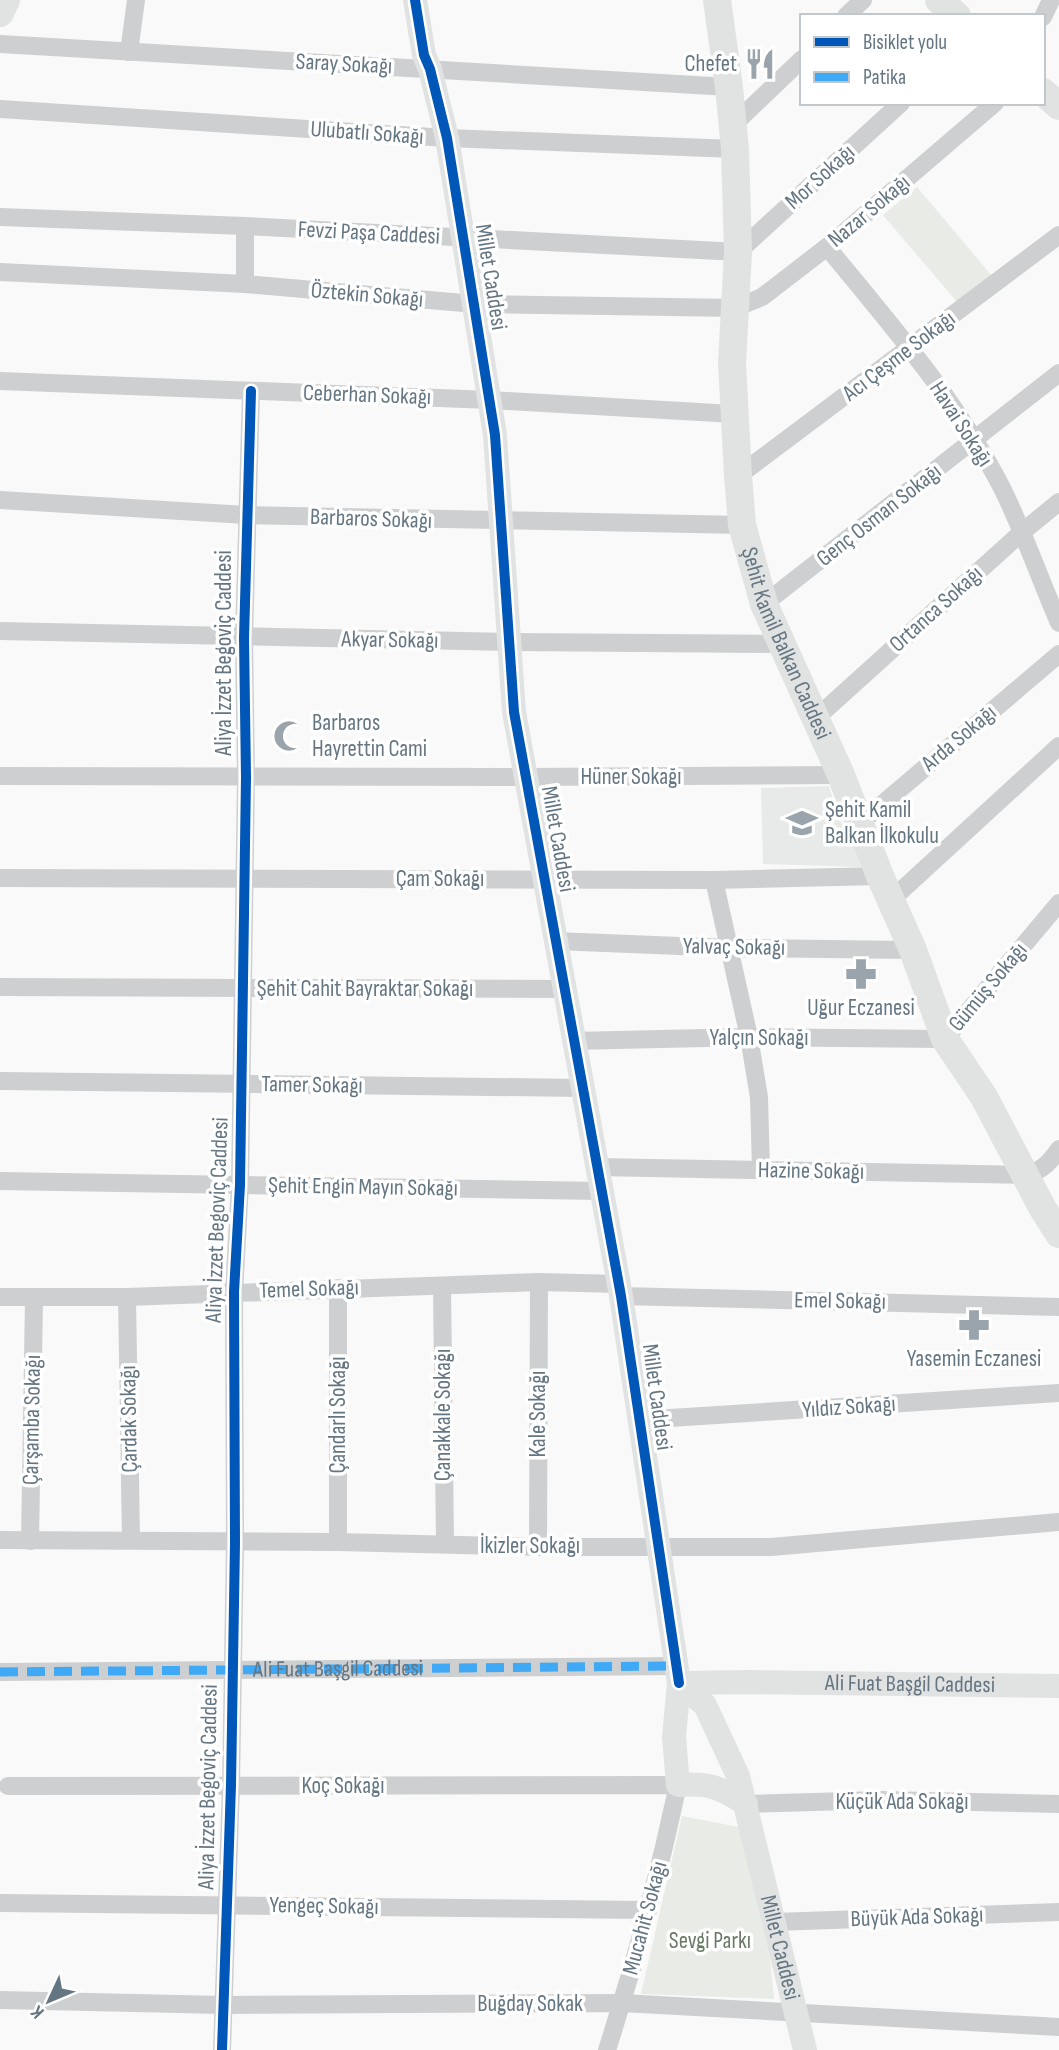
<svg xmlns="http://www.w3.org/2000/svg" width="1059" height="2050" font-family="'Sofia Sans Condensed',sans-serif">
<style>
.built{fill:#e8e9e9}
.green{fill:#e8ebe6}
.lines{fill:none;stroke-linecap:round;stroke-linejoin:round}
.street{stroke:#cecfd0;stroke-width:18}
.secondary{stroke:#e1e2e2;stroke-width:24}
.primary{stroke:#e1e2e2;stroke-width:28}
.quiet{stroke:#3fa9f5;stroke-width:9;stroke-dasharray:18 9;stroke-linecap:butt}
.cycleway-casing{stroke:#fff;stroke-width:15}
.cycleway{stroke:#0057b8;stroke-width:10}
.labels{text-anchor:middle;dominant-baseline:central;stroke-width:7;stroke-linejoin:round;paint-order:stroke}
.street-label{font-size:23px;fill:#657683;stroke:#fff}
.poi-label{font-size:23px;fill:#657683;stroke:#fff;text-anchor:start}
.park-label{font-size:23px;fill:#687a64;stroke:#fff}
</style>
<rect width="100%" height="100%" fill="#f9f9f9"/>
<polygon class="built" points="829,786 837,813 846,833 854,840 861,867 763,864 761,788"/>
<g class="green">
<polygon points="917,187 991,275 958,303 883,215"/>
<polygon points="682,1816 739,1827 770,1959 774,1999 641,1994"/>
</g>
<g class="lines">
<g class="street">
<polyline points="846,16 863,0"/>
<polyline points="1043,17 1051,0"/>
<polyline points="0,44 729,87"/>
<polyline points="129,52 136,0"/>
<polyline points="0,109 447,138 735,149"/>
<polyline points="733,125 802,59"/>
<polyline points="0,217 245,226 738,252 901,103"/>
<path d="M827 247C890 324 957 400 1003 490 1024 533 1040 579 1059 623"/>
<polyline points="0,272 245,284 475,304 735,308 762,297 827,247 995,103"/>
<polyline points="245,284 245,226"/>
<polyline points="0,381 490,400 734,414"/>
<polyline points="738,476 1059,235"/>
<polyline points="0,500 246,515 742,525"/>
<polyline points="764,604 1059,373"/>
<polyline points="0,631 509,642 781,644"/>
<polyline points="815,719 1021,533 1059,502"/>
<polyline points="0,776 525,777 841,775"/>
<polyline points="860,823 1059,654"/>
<polyline points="0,878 714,880 880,876"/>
<polyline points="714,880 749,1037 759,1097 761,1170"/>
<polyline points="891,900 1059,746"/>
<polyline points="555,941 729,948 913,950"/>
<polyline points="0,987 563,989"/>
<polyline points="573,1041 749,1037 945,1039 1059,903"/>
<polyline points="0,1081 582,1088"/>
<path d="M596 1167 1026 1175C1042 1171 1050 1162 1059 1149"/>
<polyline points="0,1181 601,1191"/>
<polyline points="442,1286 445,1544"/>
<polyline points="338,1288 338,1542"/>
<polyline points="621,1296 1059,1307"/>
<polyline points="0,1297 127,1297 539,1282 619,1284"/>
<polyline points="127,1297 131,1540"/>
<polyline points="639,1420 1059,1393"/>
<polyline points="0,1540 338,1542 538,1547 771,1547 1059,1522"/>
<polyline points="30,1541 34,1299"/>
<polyline points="538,1547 539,1282"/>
<path id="s1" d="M0 1672 676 1666"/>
<path d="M8 1786 678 1785C659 1874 635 1963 607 2050"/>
<polyline points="746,1804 882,1800 1059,1804"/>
<polyline points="0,1903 647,1910"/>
<polyline points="775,1922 1059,1912"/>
<polyline points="0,2000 223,2005 622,2003 1059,2027"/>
<polyline points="222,2050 231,1785 235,1543 234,1292 240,1185 246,777 244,638 251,391"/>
</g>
<g class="secondary">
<path d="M415 0 424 55 430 69 447 138 495 435 514 712 621 1296 679 1683 674 1737 678 1785C709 1783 720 1787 746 1804"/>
<path id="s2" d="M679 1683 705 1705 738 1776 805 2050"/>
<path id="s3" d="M679 1683 749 1682 1059 1686"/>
</g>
<g class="primary">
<path id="s4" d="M717 0 729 87 735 149 738 252 732 363 738 476 742 525 764 604 841 775 880 876 913 950 945 1039 984 1097 1043 1209 1059 1234"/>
<polyline points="939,0 957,16"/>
<polyline points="0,13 6,0"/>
<polyline points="1043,92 1059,106"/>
</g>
<polyline class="quiet" points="0,1672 676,1666"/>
<defs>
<g id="cycleway">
<polyline points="415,0 424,55 430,69 447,138 495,435 514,712 621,1296 679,1683"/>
<polyline points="222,2050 231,1785 235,1543 234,1292 240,1185 246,777 244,638 251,391"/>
</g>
</defs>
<use href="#cycleway" class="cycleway-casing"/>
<use href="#cycleway" class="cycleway"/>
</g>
<defs>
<symbol id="restaurant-bare" viewBox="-9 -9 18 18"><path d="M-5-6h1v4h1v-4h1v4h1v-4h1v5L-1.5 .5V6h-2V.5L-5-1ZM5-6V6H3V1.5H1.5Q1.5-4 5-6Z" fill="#99a4ac" stroke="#fff" stroke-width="2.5" paint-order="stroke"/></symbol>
<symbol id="mosque-bare" viewBox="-9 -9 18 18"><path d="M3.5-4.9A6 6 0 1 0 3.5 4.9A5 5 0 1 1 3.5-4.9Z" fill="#99a4ac" stroke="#fff" stroke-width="2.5" paint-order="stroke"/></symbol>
<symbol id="school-bare" viewBox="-9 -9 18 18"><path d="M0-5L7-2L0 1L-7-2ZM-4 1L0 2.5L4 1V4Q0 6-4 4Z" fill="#99a4ac" stroke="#fff" stroke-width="2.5" paint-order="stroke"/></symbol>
<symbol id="pharmacy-bare" viewBox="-9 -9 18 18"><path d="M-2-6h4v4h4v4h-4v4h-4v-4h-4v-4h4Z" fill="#99a4ac" stroke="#fff" stroke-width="2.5" paint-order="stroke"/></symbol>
</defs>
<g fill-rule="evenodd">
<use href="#restaurant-bare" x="738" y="42" width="44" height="44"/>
<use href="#mosque-bare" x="267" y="714" width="44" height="44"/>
<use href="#school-bare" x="780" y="801" width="44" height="44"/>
<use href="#pharmacy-bare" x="839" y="952" width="44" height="44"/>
<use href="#pharmacy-bare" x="952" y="1303" width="44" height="44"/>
</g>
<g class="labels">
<g class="street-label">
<text transform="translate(344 64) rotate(3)">Saray Sokağı</text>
<text transform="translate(367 133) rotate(4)">Ulubatlı Sokağı</text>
<text transform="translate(820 177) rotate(-42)">Mor Sokağı</text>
<text transform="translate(869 211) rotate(-40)">Nazar Sokağı</text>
<text transform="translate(369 233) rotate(3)">Fevzi Paşa Caddesi</text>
<text transform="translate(491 277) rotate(81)">Millet Caddesi</text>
<text transform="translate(367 295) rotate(5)">Öztekin Sokağı</text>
<text transform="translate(899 356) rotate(-37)">Acı Çeşme Sokağı</text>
<text transform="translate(367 395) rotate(2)">Ceberhan Sokağı</text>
<text transform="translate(961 424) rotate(57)">Havai Sokağı</text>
<text transform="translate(879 515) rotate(-38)">Genç Osman Sokağı</text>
<text transform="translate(371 519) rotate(2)">Barbaros Sokağı</text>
<text transform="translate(936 609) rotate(-42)">Ortanca Sokağı</text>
<text transform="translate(390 640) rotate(1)">Akyar Sokağı</text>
<text stroke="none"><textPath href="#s4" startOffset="653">Şehit Kamil Balkan Caddesi</textPath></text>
<text transform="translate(224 653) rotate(-90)">Aliya İzzet Begoviç Caddesi</text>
<text transform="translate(959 738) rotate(-40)">Arda Sokağı</text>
<text x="631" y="777">Hüner Sokağı</text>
<text transform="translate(558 839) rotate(80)">Millet Caddesi</text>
<text x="440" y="879">Çam Sokağı</text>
<text transform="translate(734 947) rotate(1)">Yalvaç Sokağı</text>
<text transform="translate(988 987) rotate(-50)">Gümüş Sokağı</text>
<text x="365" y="989">Şehit Cahit Bayraktar Sokağı</text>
<text x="759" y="1038">Yalçın Sokağı</text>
<text transform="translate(312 1085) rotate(1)">Tamer Sokağı</text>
<text transform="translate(811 1171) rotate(1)">Hazine Sokağı</text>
<text transform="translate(363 1187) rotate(1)">Şehit Engin Mayın Sokağı</text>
<text transform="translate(217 1220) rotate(-88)">Aliya İzzet Begoviç Caddesi</text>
<text transform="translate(309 1289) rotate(-2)">Temel Sokağı</text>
<text transform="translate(840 1301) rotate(1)">Emel Sokağı</text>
<text transform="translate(657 1397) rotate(82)">Millet Caddesi</text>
<text transform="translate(849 1407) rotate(-4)">Yıldız Sokağı</text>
<text transform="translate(538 1414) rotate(-90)">Kale Sokağı</text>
<text transform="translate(338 1415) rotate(-90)">Çandarlı Sokağı</text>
<text transform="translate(443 1415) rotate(-90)">Çanakkale Sokağı</text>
<text transform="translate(129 1419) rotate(-91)">Çardak Sokağı</text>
<text transform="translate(32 1420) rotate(-89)">Çarşamba Sokağı</text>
<text x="530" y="1546">İkizler Sokağı</text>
<text stroke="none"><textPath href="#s1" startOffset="338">Ali Fuat Başgil Caddesi</textPath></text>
<text stroke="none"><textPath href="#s3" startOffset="231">Ali Fuat Başgil Caddesi</textPath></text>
<text x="343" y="1786">Koç Sokağı</text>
<text transform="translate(208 1787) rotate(-89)">Aliya İzzet Begoviç Caddesi</text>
<text x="902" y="1802">Küçük Ada Sokağı</text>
<text transform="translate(324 1906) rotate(1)">Yengeç Sokağı</text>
<text transform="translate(917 1917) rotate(-2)">Büyük Ada Sokağı</text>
<text transform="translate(645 1918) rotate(-75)">Mucahit Sokağı</text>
<text stroke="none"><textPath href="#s2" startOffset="289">Millet Caddesi</textPath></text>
<text x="530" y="2004">Buğday Sokak</text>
</g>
<g class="poi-label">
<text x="737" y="64" text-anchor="end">Chefet</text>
<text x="312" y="723">Barbaros<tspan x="312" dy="26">Hayrettin Cami</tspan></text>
<text x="825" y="810">Şehit Kamil<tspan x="825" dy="26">Balkan İlkokulu</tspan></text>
<text x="861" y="1008" text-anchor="middle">Uğur Eczanesi</text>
<text x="974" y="1359" text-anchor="middle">Yasemin Eczanesi</text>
</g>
<g class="park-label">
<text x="710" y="1941">Sevgi Parkı</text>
</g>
</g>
<rect x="800" y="14" width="245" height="91" fill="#ffffff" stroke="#c1c8cd" stroke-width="2"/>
<rect x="814" y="37" width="35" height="10" fill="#0057b8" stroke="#c1c8cd" stroke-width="2"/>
<text x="863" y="49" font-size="21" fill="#657683">Bisiklet yolu</text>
<rect x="814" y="72" width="35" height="10" fill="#3fa9f5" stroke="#c1c8cd" stroke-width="2"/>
<text x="863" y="84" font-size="21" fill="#657683">Patika</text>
<g transform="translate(49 2001) rotate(226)" stroke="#ffffff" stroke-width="5" paint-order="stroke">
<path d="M0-5L12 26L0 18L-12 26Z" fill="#657683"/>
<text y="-10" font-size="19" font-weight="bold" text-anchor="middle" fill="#657683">K</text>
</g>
</svg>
